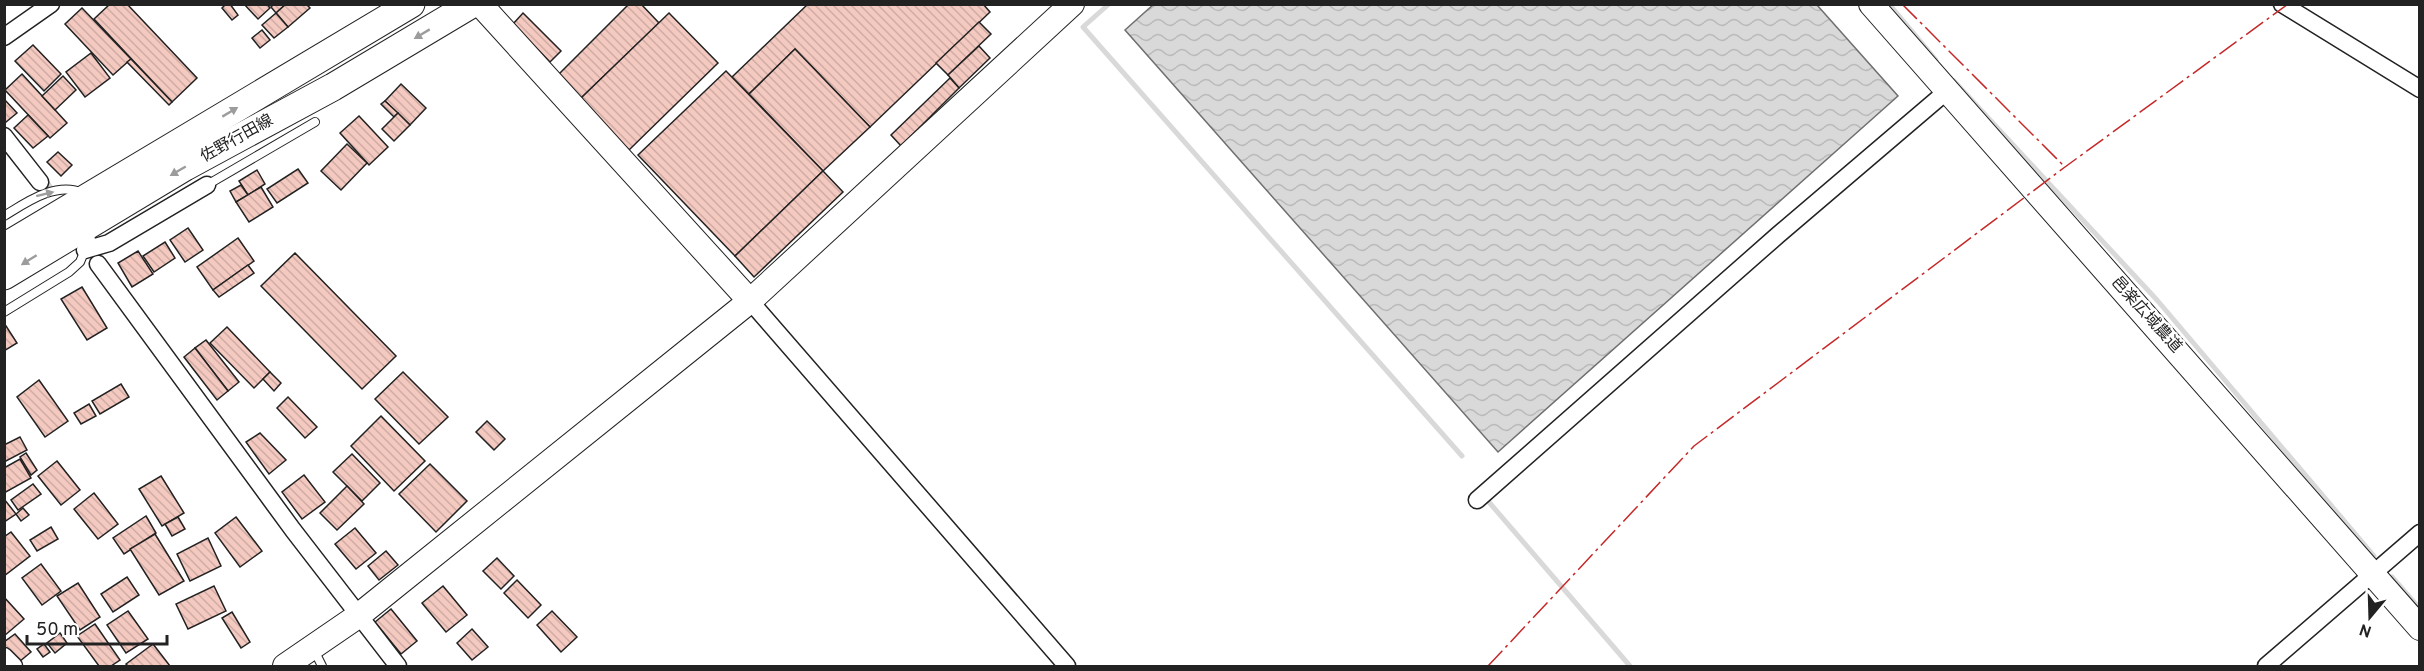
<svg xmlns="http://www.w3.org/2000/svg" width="2424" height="671" font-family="Overpass,'Noto Sans JP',sans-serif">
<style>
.water{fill:url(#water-waves);stroke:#6f6f6f;stroke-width:1.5}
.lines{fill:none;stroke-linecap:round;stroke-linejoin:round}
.stream{stroke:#d9d9d9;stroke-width:5}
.building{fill:url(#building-back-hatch);stroke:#222;stroke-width:1.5}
.street-tunnel{stroke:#d3d3d3;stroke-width:16;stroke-dasharray:16 8;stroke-linecap:butt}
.lane-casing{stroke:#222;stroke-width:10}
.street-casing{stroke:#222;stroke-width:19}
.secondary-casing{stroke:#222;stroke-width:26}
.primary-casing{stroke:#222;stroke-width:29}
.lane{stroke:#fff;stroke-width:8}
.street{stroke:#fff;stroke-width:16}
.secondary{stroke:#fff;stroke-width:24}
.primary{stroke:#fff;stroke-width:27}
.power{stroke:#c62828;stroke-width:1.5;stroke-dasharray:21 4.5 3 4.5;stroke-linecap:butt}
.oneway{fill:#9c9c9c}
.labels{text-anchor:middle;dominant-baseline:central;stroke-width:4.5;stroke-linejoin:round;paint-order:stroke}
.street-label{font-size:16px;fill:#222;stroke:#fff}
</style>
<defs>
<pattern id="water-waves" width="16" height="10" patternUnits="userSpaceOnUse" patternTransform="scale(1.5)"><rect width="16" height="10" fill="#d9d9d9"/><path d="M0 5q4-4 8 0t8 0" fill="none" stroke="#bababa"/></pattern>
<pattern id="building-back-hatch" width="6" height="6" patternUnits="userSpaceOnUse" patternTransform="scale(1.5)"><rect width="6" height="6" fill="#f3c9c0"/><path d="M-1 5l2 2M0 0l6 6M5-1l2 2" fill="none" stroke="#d0aca5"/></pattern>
</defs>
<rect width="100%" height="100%" fill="#fff"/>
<polygon class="water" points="1154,4 1817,5 1898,96 1498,452 1125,30"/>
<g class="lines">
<g class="stream">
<polyline points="1109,4 1083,27 1462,456"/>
<polyline points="1889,4 1936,60"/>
<polyline points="1954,81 2157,300 2374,556"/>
<polyline points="1488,501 1630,666"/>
<polyline points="2392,577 2420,609"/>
</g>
</g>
<g class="building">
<polygon points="110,4 127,4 197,78 172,102 94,19"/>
<polygon points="226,4 230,4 238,15 232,20 222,8"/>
<polygon points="244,4 267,4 270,8 258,19"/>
<polygon points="274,4 286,4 276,13 271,7"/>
<polygon points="286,4 306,4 310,8 288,27 276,13"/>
<polygon points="629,4 641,4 659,23 580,99 557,76"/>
<polygon points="808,4 983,4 990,12 870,127 795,49 749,94 732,77"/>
<polygon points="82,8 131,59 113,75 65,24"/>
<polygon points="276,13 288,27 274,38 262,25"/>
<polygon points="523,13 561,51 550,62 513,24"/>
<polygon points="669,13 718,63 629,150 580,99"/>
<polygon points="979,22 991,34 948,75 936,63"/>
<polygon points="262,30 270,40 260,48 252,38"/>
<polygon points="33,45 61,74 44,91 15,61"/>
<polygon points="979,46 990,58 959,88 948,75"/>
<polygon points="795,49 870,127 823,171 749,94"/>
<polygon points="91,53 110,78 85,97 66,72"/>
<polygon points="131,59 172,102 169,105 127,62"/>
<polygon points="726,71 823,171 735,256 638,155"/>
<polygon points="22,74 67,123 50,138 5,90"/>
<polygon points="63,76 76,90 55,110 42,96"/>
<polygon points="950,78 959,88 901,146 891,135"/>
<polygon points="401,84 426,108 410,125 385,101"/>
<polygon points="4,99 17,113 6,122 4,120"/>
<polygon points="385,101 398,113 394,117 381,104"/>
<polygon points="398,113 410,125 394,141 382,129"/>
<polygon points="28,115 48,136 33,148 14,128"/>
<polygon points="359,116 388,147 369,165 340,133"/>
<polygon points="347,144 367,163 341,190 321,171"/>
<polygon points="58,152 72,165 61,176 47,162"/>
<polygon points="298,169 308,183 277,203 267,189"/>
<polygon points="257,170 265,184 248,195 239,181"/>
<polygon points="823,171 843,192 754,277 735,256"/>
<polygon points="241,185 248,195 236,202 230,191"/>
<polygon points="261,187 273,207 249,222 236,202"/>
<polygon points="188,228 203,250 185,262 170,240"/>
<polygon points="238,238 254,261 213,290 197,267"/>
<polygon points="165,242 175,258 154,272 143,256"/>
<polygon points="138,251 153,274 132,287 118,263"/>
<polygon points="295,253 396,356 362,389 261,286"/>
<polygon points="248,265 254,273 219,297 213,290"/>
<polygon points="82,287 107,328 87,340 61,299"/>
<polygon points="6,326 17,343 4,351 4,327"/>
<polygon points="227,327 270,372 254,388 210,343"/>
<polygon points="206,340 239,382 228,391 195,348"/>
<polygon points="195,348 228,391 217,400 184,357"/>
<polygon points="270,372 281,383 274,391 263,379"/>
<polygon points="403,372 448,417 419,444 375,399"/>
<polygon points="39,380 68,421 45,437 17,397"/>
<polygon points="121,384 129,397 100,414 92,401"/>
<polygon points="288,397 317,427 305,438 277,408"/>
<polygon points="89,404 96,416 81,424 74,413"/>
<polygon points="381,416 425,461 394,491 351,446"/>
<polygon points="487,421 505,439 494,450 476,432"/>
<polygon points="260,433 286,460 269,474 246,442"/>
<polygon points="20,437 27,450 4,462 4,445"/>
<polygon points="26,453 37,470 31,475 20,457"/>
<polygon points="352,454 380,483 362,501 333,472"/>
<polygon points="20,459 31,478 4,493 4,468"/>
<polygon points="57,461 80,490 61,505 38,476"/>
<polygon points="430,464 467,501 436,532 399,494"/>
<polygon points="304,475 325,502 302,519 282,492"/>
<polygon points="161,476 184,513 162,526 139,489"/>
<polygon points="33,484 41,494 18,510 11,500"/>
<polygon points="347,486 364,504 337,530 320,513"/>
<polygon points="94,493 118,524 98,539 74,509"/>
<polygon points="4,499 16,514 4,522"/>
<polygon points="23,508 29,515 21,521 16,514"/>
<polygon points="146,516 156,533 124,554 113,538"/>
<polygon points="178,517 185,529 172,536 165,524"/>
<polygon points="236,517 262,551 240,567 215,533"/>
<polygon points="51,527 58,539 37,551 30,540"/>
<polygon points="355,528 376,553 356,569 335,544"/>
<polygon points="11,532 30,556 4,576 4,537"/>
<polygon points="155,534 184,581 159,595 130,549"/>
<polygon points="208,538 221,566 190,581 177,554"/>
<polygon points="386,551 398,565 379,580 368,566"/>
<polygon points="497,558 514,576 501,589 483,571"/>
<polygon points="41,564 61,591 42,605 22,578"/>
<polygon points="127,577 139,595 113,612 101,594"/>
<polygon points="517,580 541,605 528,618 504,593"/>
<polygon points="78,583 100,617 80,630 57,596"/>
<polygon points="214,586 226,611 188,629 176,604"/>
<polygon points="443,586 467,615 446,632 422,603"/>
<polygon points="4,597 24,619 4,636"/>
<polygon points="391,609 417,641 401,654 375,622"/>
<polygon points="128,611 148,639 126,653 107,625"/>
<polygon points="552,611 577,637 561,652 537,625"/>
<polygon points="232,612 250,642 241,648 222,618"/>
<polygon points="95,624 120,660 111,666 99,666 77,636"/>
<polygon points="472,629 488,647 472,660 457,643"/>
<polygon points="60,633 67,643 55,653 47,643"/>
<polygon points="15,634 31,652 19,662 4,646 4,642"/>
<polygon points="44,644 50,652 43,657 37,649"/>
<polygon points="153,644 170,666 128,666 126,664"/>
</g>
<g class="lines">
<polyline class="street-tunnel" points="40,182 67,220"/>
<defs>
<g id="lane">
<polyline points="207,185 315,122"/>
<path d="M4 216C27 202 56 181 83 193"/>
<polyline points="4,312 69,272 80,262 85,250"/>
<polyline points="313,648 322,666"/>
</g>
<g id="street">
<polyline points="2282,4 2420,89"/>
<polyline points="4,37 51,4"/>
<polyline points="4,136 40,182"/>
<polyline points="80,229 87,240 85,250 109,243 207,185"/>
<polyline points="98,264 293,530 398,666"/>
<polyline points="750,301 1067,666"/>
<polyline points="1477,500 1778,235 1947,91"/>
<polyline points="4,656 14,666"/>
<polyline points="2266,666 2420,533"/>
</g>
<g id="secondary">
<polyline points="480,4 750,301"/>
<polyline points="1871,4 2420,628"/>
<polyline points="285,666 358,616 750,301 1072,4"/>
</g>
<g id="primary">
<polyline points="4,247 411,4"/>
<polyline points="4,276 185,167 333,87 472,4"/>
</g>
</defs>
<use href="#lane" class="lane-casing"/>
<use href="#street" class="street-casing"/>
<use href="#secondary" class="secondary-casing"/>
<use href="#primary" class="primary-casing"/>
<use href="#lane" class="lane"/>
<use href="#street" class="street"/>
<use href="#secondary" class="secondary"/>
<use href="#primary" class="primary"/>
<g class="power">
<polyline points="1902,4 2065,167"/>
<polyline points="1488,666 1694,446 2065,167 2288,4"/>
</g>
</g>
<defs><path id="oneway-solid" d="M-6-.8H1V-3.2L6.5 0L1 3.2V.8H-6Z" transform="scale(1.5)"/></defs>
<g class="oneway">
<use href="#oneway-solid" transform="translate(422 34) rotate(149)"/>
<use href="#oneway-solid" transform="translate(230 112) rotate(-31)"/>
<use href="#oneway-solid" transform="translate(178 171) rotate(150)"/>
<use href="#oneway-solid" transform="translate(45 194) rotate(-14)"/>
<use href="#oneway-solid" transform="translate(29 260) rotate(148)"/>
</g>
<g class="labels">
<g class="street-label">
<text transform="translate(237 139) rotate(-29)">佐野行田線</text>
<text transform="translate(2146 315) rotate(48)">邑楽広域農道</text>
</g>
</g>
<rect width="2424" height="671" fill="none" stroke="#222222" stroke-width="12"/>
<g transform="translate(2370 617) rotate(199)" stroke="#ffffff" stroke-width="4.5" paint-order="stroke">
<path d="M0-4.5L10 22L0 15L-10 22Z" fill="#222222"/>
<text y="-9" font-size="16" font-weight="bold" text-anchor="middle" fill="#222222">N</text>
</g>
<path d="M27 635v9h140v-9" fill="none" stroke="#222222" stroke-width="3"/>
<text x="36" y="635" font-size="18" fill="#222222" stroke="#ffffff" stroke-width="4.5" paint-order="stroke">50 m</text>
</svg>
